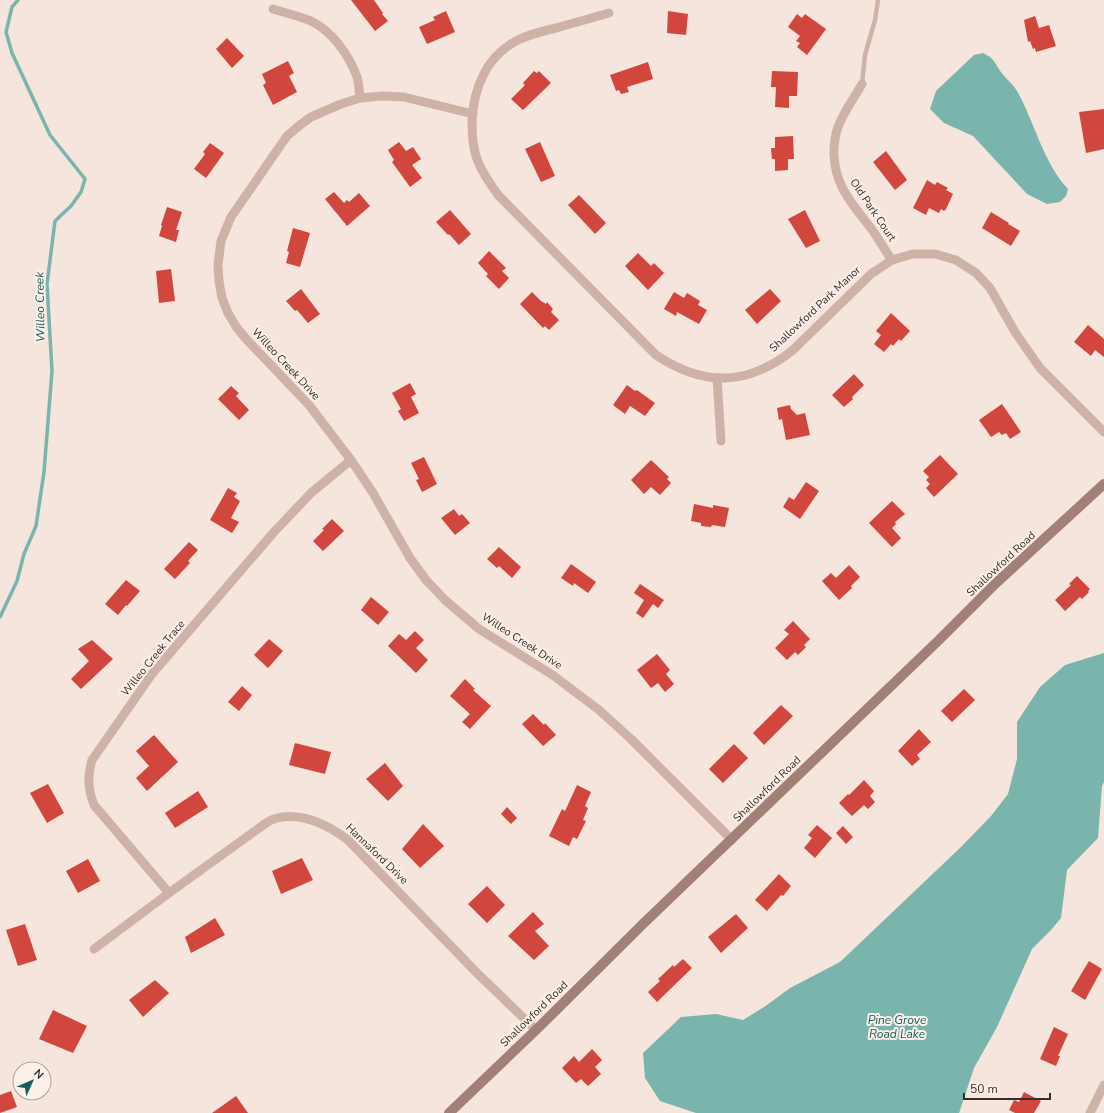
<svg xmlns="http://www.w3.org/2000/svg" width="1104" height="1113" font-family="'Nunito Sans',sans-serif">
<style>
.water{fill:#79b5ac}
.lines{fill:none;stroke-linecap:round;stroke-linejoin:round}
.stream{stroke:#79b5ac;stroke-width:3.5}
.building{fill:#d1473e}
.lane{stroke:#ceb2a7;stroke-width:4.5}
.street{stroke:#ceb2a7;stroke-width:9}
.secondary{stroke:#a28078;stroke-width:10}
.labels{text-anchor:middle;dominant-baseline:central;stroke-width:4;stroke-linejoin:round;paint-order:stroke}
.street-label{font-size:11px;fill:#3a2b28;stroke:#fcf0ea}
.water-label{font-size:12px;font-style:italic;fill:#196058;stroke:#fcf0ea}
</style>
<rect width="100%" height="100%" fill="#f5e5dd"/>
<g class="water">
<path d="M983 53C995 59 994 62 1001 72 1006 79 1013 84 1017 91 1034 121 1044 164 1068 189L1066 196 1060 202 1047 204 1027 194 973 136 944 123 930 109 936 91 974 55Z"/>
<polygon points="1104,653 1104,782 1102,786 1098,838 1067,870 1061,918 1051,930 1032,949 997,1027 974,1068 959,1113 696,1113 660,1101 645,1078 643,1053 681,1017 716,1014 743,1020 767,1005 790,988 840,962 961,847 991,816 1008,794 1017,759 1017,722 1040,687 1065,665"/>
</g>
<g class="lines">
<polyline class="stream" points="0,617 17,581 24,554 36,526 44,472 52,371 47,284 55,221 71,206 81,192 85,179 50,135 12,53 6,32 12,7 18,0"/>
</g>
<g class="building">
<polygon points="351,0 374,0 383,13 382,14 388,21 375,31"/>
<polygon points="446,11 455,32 427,44 419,27 435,20 433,17"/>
<polygon points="668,11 688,14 686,35 667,33"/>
<polygon points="797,14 802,18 805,14 826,29 807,55 797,47 800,43 796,41 800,36 788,27"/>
<polygon points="1035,16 1039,28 1049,25 1056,46 1036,52 1035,48 1033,49 1030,41 1028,42 1024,20"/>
<polygon points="227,38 244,56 232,68 216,49"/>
<polygon points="288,61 294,73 289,76 297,92 273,105 263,85 266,83 262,74"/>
<polygon points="648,62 653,79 627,87 629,92 621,94 619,90 616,91 610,75"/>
<polygon points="534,71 537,73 539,71 551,83 523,110 511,99 525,85 523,83"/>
<polygon points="772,71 798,72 797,96 789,96 789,108 775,107 776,87 771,87"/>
<polygon points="1104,109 1104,149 1086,153 1079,112"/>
<polygon points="793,136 794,159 788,159 788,170 775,171 775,159 772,159 771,148 775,148 775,137"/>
<polygon points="399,142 406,151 413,147 421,159 412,165 422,178 410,187 392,162 394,160 388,150"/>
<polygon points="540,142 555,176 541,182 525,149"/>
<polygon points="210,143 224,153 206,178 194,169 205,154 203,152"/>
<polygon points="886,151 907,180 895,190 873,162"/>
<polygon points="927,180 935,185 937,182 948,188 946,190 953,194 946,209 944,211 941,209 939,213 929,208 926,215 913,208"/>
<polygon points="334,192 344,203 347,200 349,202 359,193 370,206 347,226 325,199"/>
<polygon points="579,195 606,223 595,234 568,205"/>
<polygon points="167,207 182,212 176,230 179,230 176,242 159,236 162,226 161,225"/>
<polygon points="450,210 471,234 459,245 449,234 448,235 436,222"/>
<polygon points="805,210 820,241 806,248 788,219"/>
<polygon points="991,212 1009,223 1008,224 1020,231 1011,246 982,228"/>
<polygon points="293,228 310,233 300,267 286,263 289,252 287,251"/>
<polygon points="489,251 506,268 502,271 509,278 499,289 486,276 488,274 478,263"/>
<polygon points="638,253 651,266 654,263 664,273 648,290 625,266"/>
<polygon points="171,269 175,301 159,303 156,271"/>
<polygon points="301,289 320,314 308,323 297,310 295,311 286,301"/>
<polygon points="770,289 781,301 757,324 745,310"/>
<polygon points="532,292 541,301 546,304 547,302 553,309 551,312 559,320 549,330 545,326 543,328 520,304"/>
<polygon points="674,292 684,298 687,293 700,301 698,305 707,310 699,324 677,312 676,316 664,309"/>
<polygon points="891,313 910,331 901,341 899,339 893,346 891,344 884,352 874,344 881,335 876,331"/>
<polygon points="1088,325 1104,339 1104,357 1095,350 1091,356 1074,342"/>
<polygon points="854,374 864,385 852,397 853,399 844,407 832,395"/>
<polygon points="410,383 416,394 411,397 419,413 404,421 398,411 401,409 392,393"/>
<polygon points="627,385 635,391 637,390 655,403 645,416 630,406 625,414 613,405"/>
<polygon points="231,386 239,393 236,396 249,410 239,420 218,399"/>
<polygon points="1002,404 1021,432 1010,439 1006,433 1002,435 999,432 991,437 979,420"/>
<polygon points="790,405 791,409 797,415 805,413 810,435 786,440 782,419 779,420 777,408"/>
<polygon points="940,455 958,474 934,497 926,488 930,484 926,480 929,477 923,471"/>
<polygon points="424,457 437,484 422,492 416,480 419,479 411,463"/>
<polygon points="651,460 669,477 667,479 671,483 660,495 651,487 644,494 631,480"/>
<polygon points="806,482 819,491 800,519 783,507 789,497 794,500"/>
<polygon points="228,488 237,493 234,497 240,501 231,518 239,522 232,533 210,520"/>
<polygon points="892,501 905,514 895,522 896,524 892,528 901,538 892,547 869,523"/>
<polygon points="694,504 713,508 713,505 729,508 725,527 712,525 711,527 701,526 701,523 691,521"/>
<polygon points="454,509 459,516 462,514 470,523 455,535 441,518"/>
<polygon points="332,519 344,531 323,551 313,541 324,530 322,529"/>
<polygon points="189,542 198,550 188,561 190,563 175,579 164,569"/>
<polygon points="499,547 521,567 512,578 499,566 497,568 487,559"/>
<polygon points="571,564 596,582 588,593 574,583 573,586 561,578"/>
<polygon points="849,565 860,577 851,586 852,588 839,600 822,581 831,573 836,578"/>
<polygon points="1077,576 1090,589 1088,591 1089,592 1082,599 1080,597 1065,611 1055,600 1071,585 1069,584"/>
<polygon points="126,580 140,591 127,606 126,605 118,615 105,604"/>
<polygon points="640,584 664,600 658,608 653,604 643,618 636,613 644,600 634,593"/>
<polygon points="371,597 389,612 378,625 361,610"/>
<polygon points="793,621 810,639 804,645 806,647 798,655 795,652 787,660 775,648 789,634 784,630"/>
<polygon points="415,631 424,640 416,648 428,660 416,673 388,646 399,634 406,640"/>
<polygon points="269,639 283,651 268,668 254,655"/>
<polygon points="92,640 113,659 81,689 71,679 89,661 78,649"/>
<polygon points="657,654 670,670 666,674 674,684 665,692 658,683 651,688 637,670"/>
<polygon points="465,679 475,689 473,690 491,706 470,729 462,722 470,714 450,696"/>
<polygon points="242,686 252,695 239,711 228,702"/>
<polygon points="964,689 975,700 952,722 941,711"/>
<polygon points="781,705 793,716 764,745 753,733"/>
<polygon points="533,714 544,725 545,723 556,735 543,746 522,724"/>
<polygon points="919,729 931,742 917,755 920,759 912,766 898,751"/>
<polygon points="154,735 178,762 147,791 136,778 149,766 136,751"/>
<polygon points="295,743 331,752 325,774 289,765"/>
<polygon points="734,744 748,758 723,783 709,769"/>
<polygon points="385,763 403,786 388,801 366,779"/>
<polygon points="864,780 874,791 870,796 875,802 868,809 864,805 852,816 839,803 848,794 849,795"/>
<polygon points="48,784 64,813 47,823 30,793"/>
<polygon points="577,785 591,792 585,806 588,808 583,820 586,821 577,839 573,837 569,846 549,836 562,809 565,811"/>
<polygon points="198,791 208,807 175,828 165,813"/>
<polygon points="507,807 517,818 511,824 501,814"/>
<polygon points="423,824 444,846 420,868 402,849"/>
<polygon points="817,825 832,838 815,858 804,848 812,838 808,835"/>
<polygon points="843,826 853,837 846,844 836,833"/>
<polygon points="302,858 313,880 281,894 272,871"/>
<polygon points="88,859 100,881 78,893 66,871"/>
<polygon points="779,874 791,886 783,896 781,895 767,911 755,900"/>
<polygon points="487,886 505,905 487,923 468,904"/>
<polygon points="533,912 544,924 535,931 549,946 534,960 508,936"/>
<polygon points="736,914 748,928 721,953 708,937"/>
<polygon points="215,918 225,935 191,953 185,937"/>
<polygon points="25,924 37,960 18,966 6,930"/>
<polygon points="683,959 692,968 657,1002 648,992 660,981 658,979 673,965 674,967"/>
<polygon points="1089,961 1102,969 1085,1000 1071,991"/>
<polygon points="155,980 169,993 143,1017 129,1000"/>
<polygon points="53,1010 87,1026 73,1053 39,1039"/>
<polygon points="1054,1027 1068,1034 1058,1056 1060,1056 1056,1066 1040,1059"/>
<polygon points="592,1049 602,1060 595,1067 601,1074 588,1086 581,1079 576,1083 562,1068 574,1056 579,1062"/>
<polygon points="11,1091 17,1107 0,1113 0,1095"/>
<polygon points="1024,1092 1041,1101 1034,1113 1015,1113 1009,1110 1014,1100 1019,1102"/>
<polygon points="236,1096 248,1113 212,1113"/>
</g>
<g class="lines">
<polyline class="lane" points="862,84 865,55 875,20 878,0"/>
<g class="street">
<path d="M273 9C285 13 299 16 311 21 332 31 349 55 357 77 359 84 359 91 360 98"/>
<path d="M609 13C591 18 574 23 556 28 543 31 530 34 518 40 486 56 473 89 472 123 472 135 473 148 477 159 482 173 490 184 499 196L656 355C704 387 748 386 793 350L871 274 892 260 913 254H935L956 260 976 273 990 288 1015 332 1040 368 1104 432"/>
<path d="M862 84C854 98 844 111 838 127 835 135 834 145 834 154 835 190 856 207 875 234 881 243 886 252 892 260"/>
<polyline points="473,114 404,97 382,96 360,98 341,104 311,117 300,125 287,136 231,217 221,241 218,265 219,281 222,298 228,313 237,328 247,340 309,405 351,460 373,493 410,558 426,580 445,600 479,629 554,676 599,710 631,739 732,840"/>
<polyline points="717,378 721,441"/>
<path d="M169 893 94 805C88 789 87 777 92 760L152 674 274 532 311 493 351 460"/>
<path d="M94 949 169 893 266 823C269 821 273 819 277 818 303 812 328 825 348 840L477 973 536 1030"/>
<polyline points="1090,1113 1104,1085"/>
</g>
<polyline class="secondary" points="449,1113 536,1030 646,921 939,640 995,584 1104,484"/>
</g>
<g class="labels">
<g class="street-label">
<text transform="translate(873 210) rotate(56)">Old Park Court</text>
<text transform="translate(815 309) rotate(-43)">Shallowford Park Manor</text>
<text transform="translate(286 364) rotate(47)">Willeo Creek Drive</text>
<text transform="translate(1001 564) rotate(-43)">Shallowford Road</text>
<text transform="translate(522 641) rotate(33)">Willeo Creek Drive</text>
<text transform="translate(153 658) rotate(-51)">Willeo Creek Trace</text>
<text transform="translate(767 789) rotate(-44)">Shallowford Road</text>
<text transform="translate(377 854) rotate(44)">Hannaford Drive</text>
<text transform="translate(534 1014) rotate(-44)">Shallowford Road</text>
</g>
<g class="water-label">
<text transform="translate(40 307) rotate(-91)">Willeo Creek</text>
<text x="897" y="1020">Pine Grove<tspan x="897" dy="14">Road Lake</tspan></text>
</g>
</g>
<g transform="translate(32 1081) rotate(45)"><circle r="19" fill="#fcf0ea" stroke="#aea19c"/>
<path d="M0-3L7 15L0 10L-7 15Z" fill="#196058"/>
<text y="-6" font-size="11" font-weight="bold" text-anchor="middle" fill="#3a2b28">N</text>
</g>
<path d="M964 1093v6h86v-6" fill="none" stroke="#3a2b28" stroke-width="2"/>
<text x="970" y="1093" font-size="12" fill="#3a2b28" stroke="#fcf0ea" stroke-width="3" paint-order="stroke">50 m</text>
</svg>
